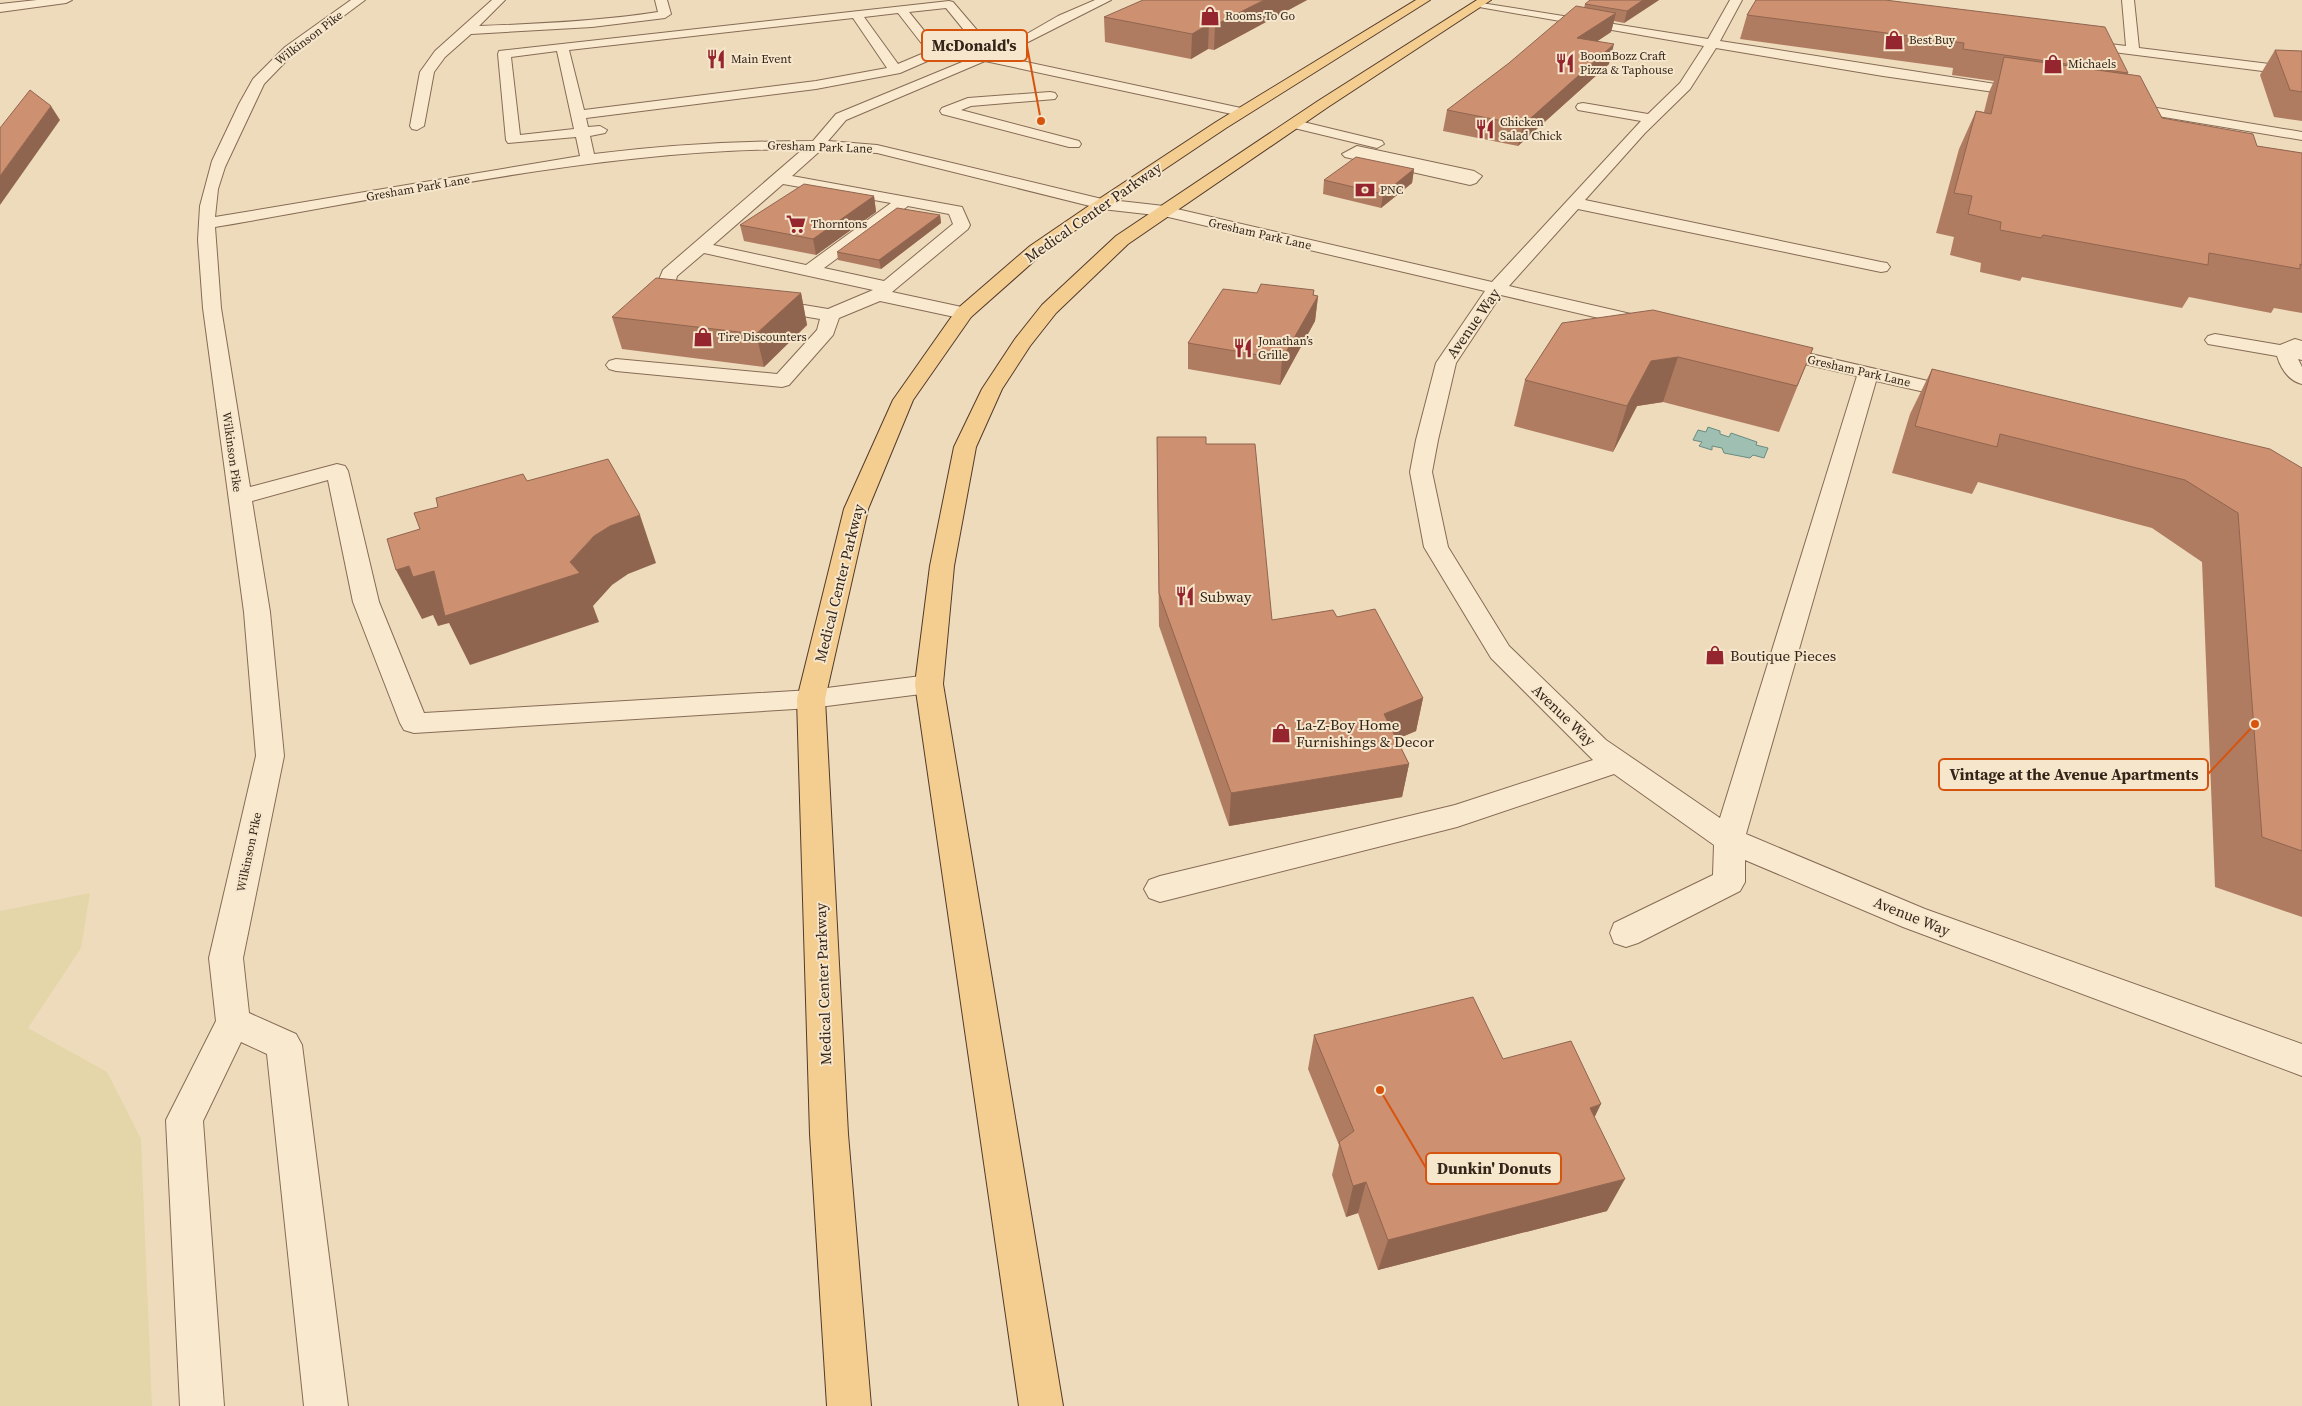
<svg xmlns="http://www.w3.org/2000/svg" width="2302" height="1406" font-family="'Source Serif 4',serif">
<style>
.farmland{fill:#e4d6a9}
.water{fill:#a0bfb3;stroke:#688c80}
.lines{fill:none;stroke-linecap:round;stroke-linejoin:round}
.minor-casing{stroke:#866b55;stroke-width:2}
.major-casing{stroke:#533a2a;stroke-width:2}
.minor{fill:#f9e9cf;fill-rule:evenodd}
.major{fill:#f4cd91;fill-rule:evenodd}
.wall{fill:#b07c61}
.shaded-wall{fill:#90654f}
.building{fill:#cd9071;stroke:#90654f}
.labels{text-anchor:middle;dominant-baseline:central;stroke-width:4;stroke-linejoin:round;paint-order:stroke}
.far-poi-label{font-size:12px;fill:#34251b;stroke:#f6e6cb;text-anchor:start}
.far-street-label{font-size:12px;fill:#34251b;stroke:#f6e6cb}
.street-label{font-size:15px;fill:#34251b;stroke:#f6e6cb}
.poi-label{font-size:15px;fill:#34251b;stroke:#f6e6cb;text-anchor:start}
.leader{fill:none;stroke:#d6540e;stroke-width:2}
.callout-dot{fill:#d6540e;stroke:#f6e6cb;stroke-width:2}
.callout{fill:#f6e6cb;stroke:#d6540e;stroke-width:2}
.callout-label{font-size:16px;text-anchor:middle;font-weight:bold;fill:#34251b}
</style>
<rect width="100%" height="100%" fill="#eedbbc"/>
<polygon class="farmland" points="90,893 81,948 28,1028 107,1072 141,1139 152,1406 0,1406 0,911"/>
<polygon class="water" points="1708,427 1720,431 1720,434 1729,437 1731,433 1757,442 1756,445 1768,448 1764,458 1753,455 1750,458 1724,453 1722,448 1712,446 1712,450 1699,446 1702,442 1693,440 1698,430 1706,432"/>
<g class="lines">
<defs>
<g id="minor">
<polygon points="37,0 72,0 66,3 0,12 0,4"/>
<path d="M351 0H365L294 53 264 84 225 167 218 189 215 217 580 156 576 137 508 143 506 140 498 54 499 51 949 1 953 2 982 36 957 48 962 52 961 55 946 53 900 73 816 89 586 118 588 127 600 126 607 130 605 133 590 136 594 154C667 145 739 141 813 141L836 114 984 53 1241 108 1248 112 1241 116 985 61 846 120 828 141 877 145 1102 199 1164 206 1492 282 1641 121 1578 110 1576 107 1578 104 1583 103 1648 114 1680 83 1704 46 1479 7 1475 6V2L1708 39 1730 0H1742L1720 41 2034 90 2036 93 2034 96 2029 97 1883 76 1716 48 1690 89 1645 133 1585 200 1881 262 1887 263 1890 267 1887 271 1881 272 1578 209 1509 286 1657 320 1659 324 1657 328 1650 330 1501 295 1456 363 1438 440 1432 472 1448 547 1509 646 1606 740 1720 818 1857 376 1765 355 1762 351 1765 347 1772 345 1967 390 1970 394 1967 398 1960 400 1876 381 1746 834 1925 909 2302 1044V1076L1903 927 1745 860V882L1740 891 1638 943 1626 947 1614 943 1610 933 1614 923 1713 875 1714 845 1614 774 1457 827 1160 902 1149 898 1144 889 1149 880 1160 876 1455 805 1593 760 1491 658 1424 547 1410 472 1416 440 1436 363 1485 291 1164 216 1102 209 877 153 821 150 792 176 962 207 970 225 968 229 892 292 971 309 973 313 971 317 964 319 880 301 839 318 833 335 789 385 782 387 616 371 609 369 606 365 609 361 616 359 777 374 817 330 820 319 761 309 759 305 761 301 768 299 828 309 873 290 704 253 677 276 676 280 686 286 705 290 708 294 705 298C690 302 667 295 658 282L663 270 803 149C605 149 410 194 215 227L221 308 250 487 337 464 345 466 348 471 379 602 424 713 811 690 929 675 939 677 943 684 939 691 929 693 811 708 414 733 404 730 400 723 353 602 328 480 252 501 270 612 284 756 243 958 249 1013 296 1034 302 1045 348 1406H304L267 1054 241 1042 203 1121 224 1406H180L166 1120 216 1021 209 958 256 756 244 612 203 308 198 240 200 206 212 161 239 104 253 79 285 47ZM946 8 968 35 943 45 934 43 909 12ZM898 13 926 49 931 50 898 64 864 17ZM853 18 887 68 816 81 584 110 569 50ZM557 51 574 129 520 135 511 57ZM783 184 891 203 806 265 713 245ZM908 206 949 214 953 224 884 281 824 268Z"/>
<path d="M492 0H505L479 26C539 24 599 21 658 12L655 0H667L671 14 665 18 592 27 471 34 445 57 434 72 424 126 417 130 412 129 410 126 420 72 435 51Z"/>
<polygon points="1095,0 1111,0 1028,42 1024,43 1018,39 1058,16"/>
<polygon points="2122,0 2134,0 2139,48 2302,68 2302,76 2074,47 2072,44 2074,41 2078,40 2126,46"/>
<polygon points="1050,92 1055,93 1057,96 1055,99 971,106 961,110 1079,141 1081,144 1079,147 1069,147 942,114 940,111 942,108 968,98"/>
<polygon points="2121,102 2302,132 2302,140 2116,109 2114,106"/>
<polygon points="1295,120 1382,141 1384,144 1377,148 1290,127 1288,124 1290,121"/>
<polygon points="1357,146 1474,171 1482,176 1476,183 1470,185 1345,157 1342,154"/>
<path d="M2215 334 2280 345 2295 339 2302 341V360L2298 359 2302 367V384C2289 381 2281 369 2277 356L2208 344 2205 340 2208 336Z"/>
</g>
<g id="major">
<polygon points="1416,0 1430,0 1226,128 1108,207 1042,254 971,317 913,400 868,509 825,699 848,1134 871,1406 827,1406 810,1134 797,699 844,509 893,400 957,309 1030,246 1096,201 1216,122"/>
<polygon points="1477,0 1491,0 1328,107 1128,244 1056,313 1030,346 1002,389 976,447 954,566 943,684 1063,1406 1019,1406 915,684 930,566 954,447 982,389 1015,339 1042,305 1116,236 1318,101"/>
</g>
</defs>
<use href="#minor" class="minor-casing"/>
<use href="#major" class="major-casing"/>
<use href="#minor" class="minor"/>
<use href="#major" class="major"/>
</g>
<g class="wall">
<polygon points="1307,0 1214,50 1208,49 1191,59 1105,42 1104,17"/>
<polygon points="1659,0 1624,23 1614,21 1611,32 1596,42 1609,64 1518,146 1443,131 1447,110 1584,8 1585,4"/>
<polygon points="1756,0 2128,73 2128,75 2162,118 2257,146 2302,153 2302,313 2274,308 2271,313 2189,297 2182,308 2022,277 2020,281 1980,272 1981,263 1950,255 1954,237 1936,233 1959,149 1976,111 1984,112 1989,92 1994,81 1952,75 1953,68 1740,39 1747,15"/>
<polygon points="2275,50 2302,51 2302,121 2274,117 2260,75"/>
<polygon points="1414,169 1412,183 1381,208 1323,194 1324,180"/>
<polygon points="874,196 876,212 816,255 744,241 740,225"/>
<polygon points="940,215 941,223 881,269 838,260 837,252"/>
<polygon points="801,293 807,325 764,367 622,349 612,317"/>
<polygon points="1257,293 1318,296 1315,321 1280,385 1188,369 1188,343"/>
<polygon points="1562,323 1813,348 1779,432 1663,402 1637,406 1613,452 1514,426 1525,380"/>
<polygon points="1932,369 2302,468 2302,917 2215,887 2202,562 2152,528 1978,482 1972,494 1892,473 1910,414"/>
<polygon points="1157,437 1206,444 1272,620 1337,617 1423,698 1416,731 1397,739 1409,764 1402,797 1229,826 1159,626"/>
<polygon points="1314,1035 1503,1059 1595,1118 1607,1211 1378,1270 1358,1213 1346,1217 1332,1175 1339,1145 1308,1069"/>
</g>
<g class="shaded-wall">
<polygon points="1264,0 1307,0 1214,50 1215,25"/>
<polygon points="1643,0 1659,0 1624,23 1627,11"/>
<polygon points="1616,13 1611,32 1572,58 1577,38"/>
<polygon points="1209,24 1208,49 1191,59 1192,34"/>
<polygon points="1614,44 1609,64 1518,146 1523,125"/>
<polygon points="51,106 60,120 0,205 0,176"/>
<polygon points="1414,169 1412,183 1381,208 1383,194"/>
<polygon points="874,196 876,212 816,255 813,239"/>
<polygon points="940,215 941,223 881,269 879,260"/>
<polygon points="1314,290 1313,304 1318,296 1315,321 1280,385 1282,359 1313,295"/>
<polygon points="801,293 807,325 764,367 756,334"/>
<polygon points="1678,357 1663,402 1637,406 1613,452 1627,406 1651,361"/>
<polygon points="640,515 656,563 628,574 612,585 593,606 599,622 470,665 449,623 438,626 433,615 422,619 396,570 409,566 434,571 570,562 594,536 610,526"/>
<polygon points="1423,698 1416,731 1378,747 1384,714"/>
<polygon points="1409,764 1402,797 1229,826 1231,793"/>
<polygon points="1601,1104 1585,1137 1590,1108"/>
<polygon points="1625,1179 1607,1211 1378,1270 1388,1240"/>
<polygon points="1366,1182 1358,1213 1346,1217 1353,1186"/>
</g>
<g class="building">
<polygon points="1143,0 1264,0 1215,25 1209,24 1192,34 1104,17"/>
<polygon points="1590,0 1643,0 1627,11 1585,4"/>
<polygon points="1756,0 1885,0 2105,27 2128,73 1963,49 1964,43 1747,15"/>
<polygon points="1576,6 1616,13 1577,38 1614,44 1523,125 1447,110 1509,63"/>
<polygon points="2275,50 2302,51 2302,92 2290,90"/>
<polygon points="2004,57 2140,76 2162,118 2253,134 2257,146 2302,153 2302,265 2300,264 2300,269 2209,253 2208,265 2043,235 2041,238 2000,230 2001,222 1968,214 1972,196 1954,193 1976,111 1991,114"/>
<polygon points="30,90 51,106 0,176 0,128"/>
<polygon points="1356,157 1414,169 1383,194 1324,180"/>
<polygon points="804,184 874,196 813,239 740,225"/>
<polygon points="897,208 940,215 879,260 837,252"/>
<polygon points="656,278 801,293 756,334 612,317"/>
<polygon points="1261,284 1314,290 1313,295 1318,296 1282,359 1188,343 1223,289 1257,293"/>
<polygon points="1653,310 1813,348 1797,386 1678,357 1651,361 1627,406 1525,380 1562,323"/>
<polygon points="1932,369 2270,449 2302,468 2302,851 2262,837 2238,513 2185,480 2000,434 1997,447 1915,426"/>
<polygon points="1157,437 1206,437 1206,444 1255,444 1272,620 1333,610 1337,617 1375,609 1423,698 1384,714 1409,764 1231,793 1159,593"/>
<polygon points="608,459 640,515 610,526 594,536 570,562 580,573 445,616 434,571 413,577 409,566 396,570 387,539 420,529 414,513 438,507 436,498 523,474 527,481"/>
<polygon points="1473,997 1503,1059 1571,1041 1601,1104 1590,1108 1625,1179 1388,1240 1366,1182 1353,1186 1339,1142 1354,1131 1314,1035"/>
</g>
<defs>
<symbol id="shop-bare" viewBox="-9 -9 18 18"><path d="M-5-2.5h2.3a2.7 3.5 0 0 1 5.4 0H5L5.5 6h-11ZM-1.5-2.5h3a1.5 2.3 0 0 0-3 0Z" fill="#95252e" stroke="#f6e6cb" stroke-width="2.5" paint-order="stroke"/></symbol>
<symbol id="restaurant-bare" viewBox="-9 -9 18 18"><path d="M-5-6h1v4h1v-4h1v4h1v-4h1v5L-1.5 .5V6h-2V.5L-5-1ZM5-6V6H3V1.5H1.5Q1.5-4 5-6Z" fill="#95252e" stroke="#f6e6cb" stroke-width="2.5" paint-order="stroke"/></symbol>
<symbol id="bank-bare" viewBox="-9 -9 18 18"><path d="M-6-4H6V4H-6ZM0-2.3a2.3 2.3 0 1 0 0 4.6a2.3 2.3 0 1 0 0-4.6Z" fill="#95252e" stroke="#f6e6cb" stroke-width="2.5" paint-order="stroke"/></symbol>
<symbol id="supermarket-bare" viewBox="-9 -9 18 18"><path d="M-6-5.5h2.5l.6 2H6L4.5 2H-2.5L-4.4-4H-6ZM-1.5 3.2a1.3 1.3 0 1 0 .1 0ZM3 3.2a1.3 1.3 0 1 0 .1 0Z" fill="#95252e" stroke="#f6e6cb" stroke-width="2.5" paint-order="stroke"/></symbol>
</defs>
<g fill-rule="evenodd">
<use href="#shop-bare" x="1196" y="2" width="28" height="28"/>
<use href="#shop-bare" x="1880" y="26" width="28" height="28"/>
<use href="#restaurant-bare" x="702" y="45" width="28" height="28"/>
<use href="#restaurant-bare" x="1551" y="49" width="28" height="28"/>
<use href="#shop-bare" x="2039" y="50" width="28" height="28"/>
<use href="#restaurant-bare" x="1471" y="115" width="28" height="28"/>
<use href="#bank-bare" x="1351" y="176" width="28" height="28"/>
<use href="#supermarket-bare" x="782" y="210" width="28" height="28"/>
<use href="#shop-bare" x="689" y="323" width="28" height="28"/>
<use href="#restaurant-bare" x="1229" y="334" width="28" height="28"/>
<use href="#restaurant-bare" x="1171" y="582" width="28" height="28"/>
<use href="#shop-bare" x="1701" y="641" width="28" height="28"/>
<use href="#shop-bare" x="1267" y="719" width="28" height="28"/>
</g>
<g class="labels">
<g class="far-poi-label">
<text x="1225" y="16">Rooms To Go</text>
<text x="1909" y="40">Best Buy</text>
<text x="1580" y="56">BoomBozz Craft<tspan x="1580" dy="14">Pizza &amp; Taphouse</tspan></text>
<text x="731" y="59">Main Event</text>
<text x="2068" y="64">Michaels</text>
<text x="1500" y="122">Chicken<tspan x="1500" dy="14">Salad Chick</tspan></text>
<text x="1380" y="190">PNC</text>
<text x="811" y="224">Thorntons</text>
<text x="718" y="337">Tire Discounters</text>
<text x="1258" y="341">Jonathan’s<tspan x="1258" dy="14">Grille</tspan></text>
</g>
<g class="far-street-label">
<text transform="translate(309 38) rotate(-37)">Wilkinson Pike</text>
<text transform="translate(820 147) rotate(2)">Gresham Park Lane</text>
<text transform="translate(418 188) rotate(-10)">Gresham Park Lane</text>
<text transform="translate(1260 234) rotate(13)">Gresham Park Lane</text>
<text transform="translate(1859 371) rotate(13)">Gresham Park Lane</text>
<text transform="translate(232 452) rotate(82)">Wilkinson Pike</text>
<text transform="translate(249 852) rotate(-78)">Wilkinson Pike</text>
</g>
<g class="street-label">
<text transform="translate(1093 212) rotate(-35)">Medical Center Parkway</text>
<text transform="translate(1473 323) rotate(-55)">Avenue Way</text>
<text transform="translate(839 583) rotate(-76)">Medical Center Parkway</text>
<text transform="translate(1564 715) rotate(44)">Avenue Way</text>
<text transform="translate(1912 916) rotate(22)">Avenue Way</text>
<text transform="translate(823 984) rotate(-92)">Medical Center Parkway</text>
</g>
<g class="poi-label">
<text x="1200" y="596">Subway</text>
<text x="1730" y="655">Boutique Pieces</text>
<text x="1296" y="724">La-Z-Boy Home<tspan x="1296" dy="17">Furnishings &amp; Decor</tspan></text>
</g>
</g>
<path class="leader" d="M1041 121L1027 46M2255 724L2208 774M1380 1090L1426 1168"/>
<g class="callout-dot">
<circle cx="1041" cy="121" r="5"/>
<circle cx="2255" cy="724" r="5"/>
<circle cx="1380" cy="1090" r="5"/>
</g>
<g class="callout">
<rect x="922" y="30" width="105" height="31" rx="5"/>
<rect x="1939" y="759" width="269" height="31" rx="5"/>
<rect x="1426" y="1153" width="135" height="31" rx="5"/>
</g>
<g class="callout-label">
<text x="974" y="51">McDonald's</text>
<text x="2074" y="780">Vintage at the Avenue Apartments</text>
<text x="1494" y="1174">Dunkin' Donuts</text>
</g>
</svg>
